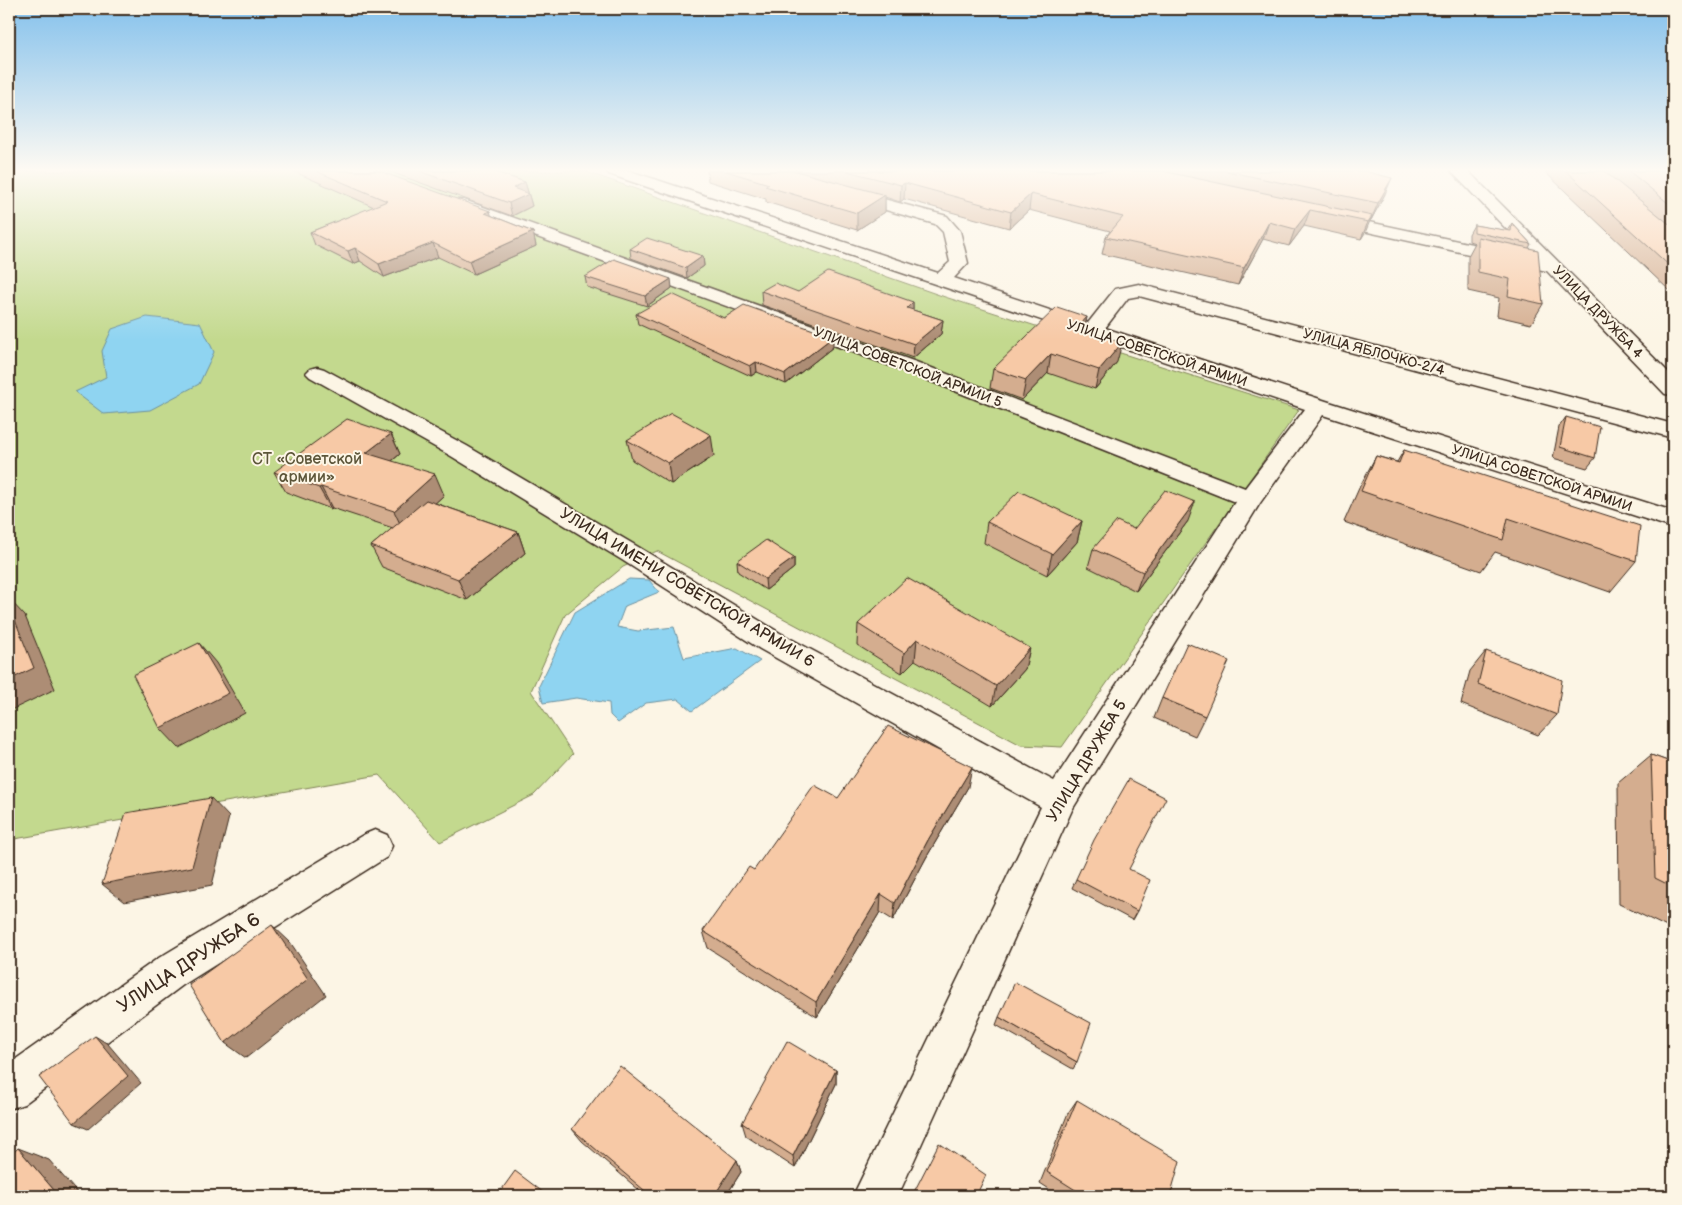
<svg xmlns="http://www.w3.org/2000/svg" width="1682" height="1205" font-family="'Balsamiq Sans',sans-serif">
<style>
.green{fill:#c3d98e;stroke:#7f8256}
.water{fill:#8fd4f1;stroke:#6d909d}
.lines{fill:none;stroke-linecap:round;stroke-linejoin:round}
.minor-casing{stroke:#3b2a1e;stroke-width:3}
.minor{fill:#fcf5e5;fill-rule:evenodd}
.wall{fill:#d4ad8f;stroke:#3b2a1e}
.shaded-wall{fill:#ad8d74;stroke:#3b2a1e}
.building{fill:#f7c9a6;stroke:#3b2a1e}
.labels{text-anchor:middle;dominant-baseline:central;stroke-width:4;stroke-linejoin:round;paint-order:stroke}
.far-street-label{font-size:14px;fill:#3b2a1e;stroke:#fcf5e5}
.park-label{font-size:16px;fill:#5d563a;stroke:#fcf5e5}
.street-label{font-size:16px;fill:#3b2a1e;stroke:#fcf5e5}
.near-street-label{font-size:19px;fill:#3b2a1e;stroke:#fcf5e5}
</style>
<rect width="100%" height="100%" fill="#fcf5e5"/>
<filter id="ink" filterUnits="userSpaceOnUse"><feTurbulence type="fractalNoise" baseFrequency=".02" numOctaves="2"/><feDisplacementMap in="SourceGraphic" scale="10" xChannelSelector="R" yChannelSelector="G"/><feConvolveMatrix kernelMatrix="1 2 1 2 8 2 1 2 1" color-interpolation-filters="sRGB"/></filter>
<g filter="url(#ink)">
<polygon class="green" points="9,171 584,171 945,297 1299,410 1062,747 1021,745 657,551 623,567 565,615 531,691 573,754 534,795 440,842 379,775 9,840"/>
<g class="water">
<polygon points="147,317 200,323 214,352 199,384 150,410 104,414 75,392 106,377 102,351 112,329"/>
<polygon points="629,579 649,580 659,592 625,606 617,627 638,631 674,627 684,658 737,648 760,661 692,711 678,699 646,703 618,723 610,715 609,703 576,698 543,703 539,686 575,612"/>
</g>
<g class="lines">
<defs>
<g id="minor">
<polygon points="606,171 630,171 938,273 950,262 943,232 935,224 844,198 842,195 844,192 850,190 947,216 960,231 968,263 954,278 1088,323 1115,289 1139,284 1673,424 1673,438 1139,296 1128,298 1105,328 1326,401 1673,511 1673,528 1323,415 1260,503 1072,810 898,1196 853,1196 1041,807 760,649 622,560 451,456 310,377 306,373 310,369 317,367 324,369 467,446 640,548 780,633 1054,781 1235,502 902,370 452,206 450,203 452,200 464,200 916,362 1245,488 1305,409 609,174"/>
<polygon points="1451,171 1468,171 1673,377 1673,395 1665,394 1547,271 1331,224 1325,223 1323,219 1325,215 1331,214 1533,257"/>
<polygon points="375,830 387,835 392,846 387,857 183,985 24,1104 9,1109 9,1064 157,959 363,835"/>
</g>
</defs>
<use href="#minor" class="minor-casing"/>
<use href="#minor" class="minor"/>
</g>
<g class="wall">
<polygon points="293,171 379,171 533,232 536,246 474,274 438,257 384,277 360,261 353,264 315,245 310,232 374,207"/>
<polygon points="388,171 492,171 525,182 532,206 512,216"/>
<polygon points="707,171 1364,171 1385,194 1371,220 1370,220 1361,239 1304,226 1289,246 1263,239 1238,285 1102,254 1106,237 1110,231 1029,210 1009,228 904,199 900,202 885,197 885,212 857,230 766,202 766,199 708,181"/>
<polygon points="1544,171 1673,171 1673,291 1670,291"/>
<polygon points="1512,223 1531,244 1529,248 1543,304 1531,324 1497,316 1499,298 1468,291 1468,256 1475,243 1469,241 1469,234 1474,225 1507,231"/>
<polygon points="630,249 703,256 704,266 687,278 631,258"/>
<polygon points="585,277 672,288 647,306 587,287"/>
<polygon points="761,291 798,292 913,302 913,310 943,320 941,334 913,358 762,305"/>
<polygon points="636,314 724,318 833,347 786,384 757,372 751,376 638,324"/>
<polygon points="1087,317 1084,330 1117,362 1095,389 1048,373 1022,400 990,388 993,369"/>
<polygon points="1566,417 1595,458 1587,468 1553,458 1559,427"/>
<polygon points="391,434 400,454 392,461 444,495 435,503 518,532 525,553 467,600 382,567 371,546 393,528 332,508 331,509 286,492 274,472"/>
<polygon points="627,440 714,456 671,484 632,460"/>
<polygon points="1404,450 1636,561 1610,592 1495,552 1481,571 1344,522 1360,486 1376,456 1397,462"/>
<polygon points="1082,521 1077,542 1047,575 984,543 987,522"/>
<polygon points="1188,521 1136,591 1088,567 1093,549 1134,529"/>
<polygon points="794,558 794,568 766,590 738,572 737,561"/>
<polygon points="1673,589 1673,612 1671,592"/>
<polygon points="858,624 1030,648 1025,669 992,706 915,660 902,673 857,645"/>
<polygon points="1486,651 1557,715 1538,735 1461,704 1470,671"/>
<polygon points="1162,698 1205,716 1195,736 1154,718"/>
<polygon points="1651,755 1673,763 1673,930 1619,904 1618,783"/>
<polygon points="968,787 926,858 893,920 880,912 817,1017 708,948 703,931 754,870 838,798"/>
<polygon points="1129,869 1137,911 1132,920 1072,888 1076,879"/>
<polygon points="999,1017 1077,1062 1073,1069 996,1025"/>
<polygon points="836,1070 836,1084 795,1168 746,1136 742,1123"/>
<polygon points="1077,1100 1170,1196 1060,1196 1040,1183 1068,1113"/>
<polygon points="572,1129 737,1160 741,1172 726,1196 646,1196 582,1141"/>
<polygon points="914,1192 976,1196 913,1196"/>
</g>
<g class="shaded-wall">
<polygon points="1392,178 1385,194 1371,220 1378,203"/>
<polygon points="525,182 532,206 512,216 509,203 513,188"/>
<polygon points="905,183 904,199 900,202 901,185"/>
<polygon points="1031,194 1029,210 1009,228 1011,212"/>
<polygon points="885,195 885,212 857,230 857,213"/>
<polygon points="1310,210 1304,226 1289,246 1295,229"/>
<polygon points="490,211 494,224 485,213"/>
<polygon points="1372,216 1365,233 1361,239 1368,222"/>
<polygon points="1269,222 1263,239 1238,285 1244,268"/>
<polygon points="533,232 536,246 474,274 469,261"/>
<polygon points="433,243 438,257 384,277 379,264"/>
<polygon points="355,248 360,261 353,264 348,251"/>
<polygon points="703,256 704,266 687,278 686,268"/>
<polygon points="671,279 672,288 647,306 645,296"/>
<polygon points="913,302 913,316 907,308"/>
<polygon points="1087,317 1083,336 1077,328"/>
<polygon points="943,320 941,334 913,358 914,344"/>
<polygon points="833,337 833,347 786,384 785,374"/>
<polygon points="1122,343 1117,362 1095,389 1099,370"/>
<polygon points="1051,354 1048,373 1022,400 1026,380"/>
<polygon points="756,362 757,372 751,376 750,366"/>
<polygon points="391,434 400,454 376,474 366,453"/>
<polygon points="711,435 714,456 671,484 668,463"/>
<polygon points="435,474 444,495 404,532 394,511"/>
<polygon points="321,487 332,508 331,509 319,488"/>
<polygon points="1195,502 1188,521 1136,591 1143,572"/>
<polygon points="1082,521 1077,542 1047,575 1052,554"/>
<polygon points="518,532 525,553 467,600 458,579"/>
<polygon points="794,558 794,568 766,590 765,579"/>
<polygon points="9,599 25,616 55,689 9,711"/>
<polygon points="917,639 915,660 902,673 904,653"/>
<polygon points="199,643 216,663 245,713 179,748 160,728"/>
<polygon points="1030,648 1025,669 992,706 996,686"/>
<polygon points="972,767 968,787 926,858 893,920 895,903 928,840"/>
<polygon points="211,798 229,817 212,885 124,902 102,884"/>
<polygon points="881,894 880,912 817,1017 816,1002"/>
<polygon points="272,925 290,942 326,995 246,1058 225,1043"/>
<polygon points="95,1036 108,1044 141,1083 88,1129 74,1123"/>
<polygon points="836,1070 836,1084 795,1168 793,1156"/>
<polygon points="18,1148 49,1160 80,1196 59,1196"/>
<polygon points="737,1160 741,1172 726,1196 714,1196"/>
</g>
<g class="building">
<polygon points="316,171 379,171 490,211 485,213 533,232 469,261 433,243 379,264 355,248 348,251 310,232 387,201"/>
<polygon points="419,171 492,171 525,182 513,188 529,194 509,203"/>
<polygon points="726,171 796,171 885,195 857,213 765,186 769,184"/>
<polygon points="847,171 1162,171 1372,216 1368,222 1310,210 1295,229 1269,222 1244,268 1106,237 1123,217 1031,194 1011,212 905,183 901,185"/>
<polygon points="1226,171 1364,171 1392,178 1378,203"/>
<polygon points="1566,171 1604,171 1673,227 1673,269"/>
<polygon points="1629,171 1673,171 1673,207"/>
<polygon points="1512,223 1531,244 1474,232 1474,225 1511,231"/>
<polygon points="1478,237 1538,250 1543,304 1508,296 1510,279 1478,272"/>
<polygon points="647,238 703,256 686,268 630,249"/>
<polygon points="614,259 671,279 645,296 585,277"/>
<polygon points="828,272 913,302 907,308 943,320 914,344 761,291 775,283 798,292"/>
<polygon points="672,294 724,318 744,305 833,337 785,374 756,362 750,366 636,314"/>
<polygon points="1057,307 1087,317 1077,328 1122,343 1099,370 1051,354 1026,380 993,369"/>
<polygon points="671,413 711,435 668,463 627,440"/>
<polygon points="1566,417 1600,427 1595,458 1560,447"/>
<polygon points="347,419 391,434 366,453 435,474 394,511 321,487 319,488 274,472"/>
<polygon points="1404,450 1640,526 1636,561 1508,518 1503,540 1361,491 1376,456 1399,463"/>
<polygon points="1165,490 1195,502 1143,572 1093,549 1117,521 1134,529"/>
<polygon points="1019,491 1082,521 1052,554 987,522"/>
<polygon points="426,500 518,532 458,579 371,546"/>
<polygon points="766,540 794,558 765,579 737,561"/>
<polygon points="907,578 1030,648 996,686 917,639 904,653 858,624"/>
<polygon points="9,605 34,668 9,680"/>
<polygon points="199,643 229,693 160,728 133,675"/>
<polygon points="1187,643 1229,661 1205,716 1162,698"/>
<polygon points="1486,651 1562,680 1557,715 1478,684"/>
<polygon points="888,726 972,767 928,840 895,903 881,894 816,1002 703,931 749,867 754,870 814,785 838,798"/>
<polygon points="1651,755 1673,763 1673,887 1655,878"/>
<polygon points="1129,779 1166,798 1129,869 1150,880 1137,911 1076,879 1094,840"/>
<polygon points="211,798 192,867 102,884 126,813"/>
<polygon points="272,925 308,979 225,1043 189,985"/>
<polygon points="1015,982 1091,1023 1077,1062 999,1017"/>
<polygon points="95,1036 128,1076 74,1123 39,1077"/>
<polygon points="787,1041 836,1070 793,1156 742,1123"/>
<polygon points="620,1066 737,1160 714,1196 651,1196 572,1129"/>
<polygon points="1077,1100 1180,1161 1170,1196 1085,1196 1047,1172"/>
<polygon points="939,1143 986,1175 976,1196 920,1196 914,1192"/>
<polygon points="18,1148 59,1196 9,1196 9,1157"/>
<polygon points="515,1171 548,1196 497,1196"/>
</g>
</g>
<linearGradient id="sky" x2="0" y2="1"><stop stop-color="#84c1ec"/><stop offset="0.5" stop-color="#fefaf3"/><stop offset="1" stop-color="#fefaf3" stop-opacity="0"/></linearGradient>
<rect width="1682" height="340" fill="url(#sky)"/>
<g class="labels">
<g class="far-street-label">
<text transform="translate(1598 312) rotate(46)">УЛИЦА ДРУЖБА 4</text>
<text transform="translate(1374 352) rotate(15)">УЛИЦА ЯБЛОЧКО-2/4</text>
<text transform="translate(1157 353) rotate(18)">УЛИЦА СОВЕТСКОЙ АРМИИ</text>
<text transform="translate(908 367) rotate(21)">УЛИЦА СОВЕТСКОЙ АРМИИ 5</text>
<text transform="translate(1542 478) rotate(18)">УЛИЦА СОВЕТСКОЙ АРМИИ</text>
</g>
<g class="park-label">
<text x="307" y="459">СТ «Советской<tspan x="307" dy="18">армии»</tspan></text>
</g>
<g class="street-label">
<text transform="translate(687 588) rotate(31)">УЛИЦА ИМЕНИ СОВЕТСКОЙ АРМИИ 6</text>
<text transform="translate(1087 761) rotate(-59)">УЛИЦА ДРУЖБА 5</text>
</g>
<g class="near-street-label">
<text transform="translate(189 963) rotate(-33)">УЛИЦА ДРУЖБА 6</text>
</g>
</g>
<rect width="1682" height="1205" fill="none" stroke="#fcf5e5" stroke-width="30"/>
<rect x="15" y="15" width="1652" height="1175" fill="none" stroke="#3b2a1e" stroke-width="2" filter="url(#ink)"/>
</svg>
